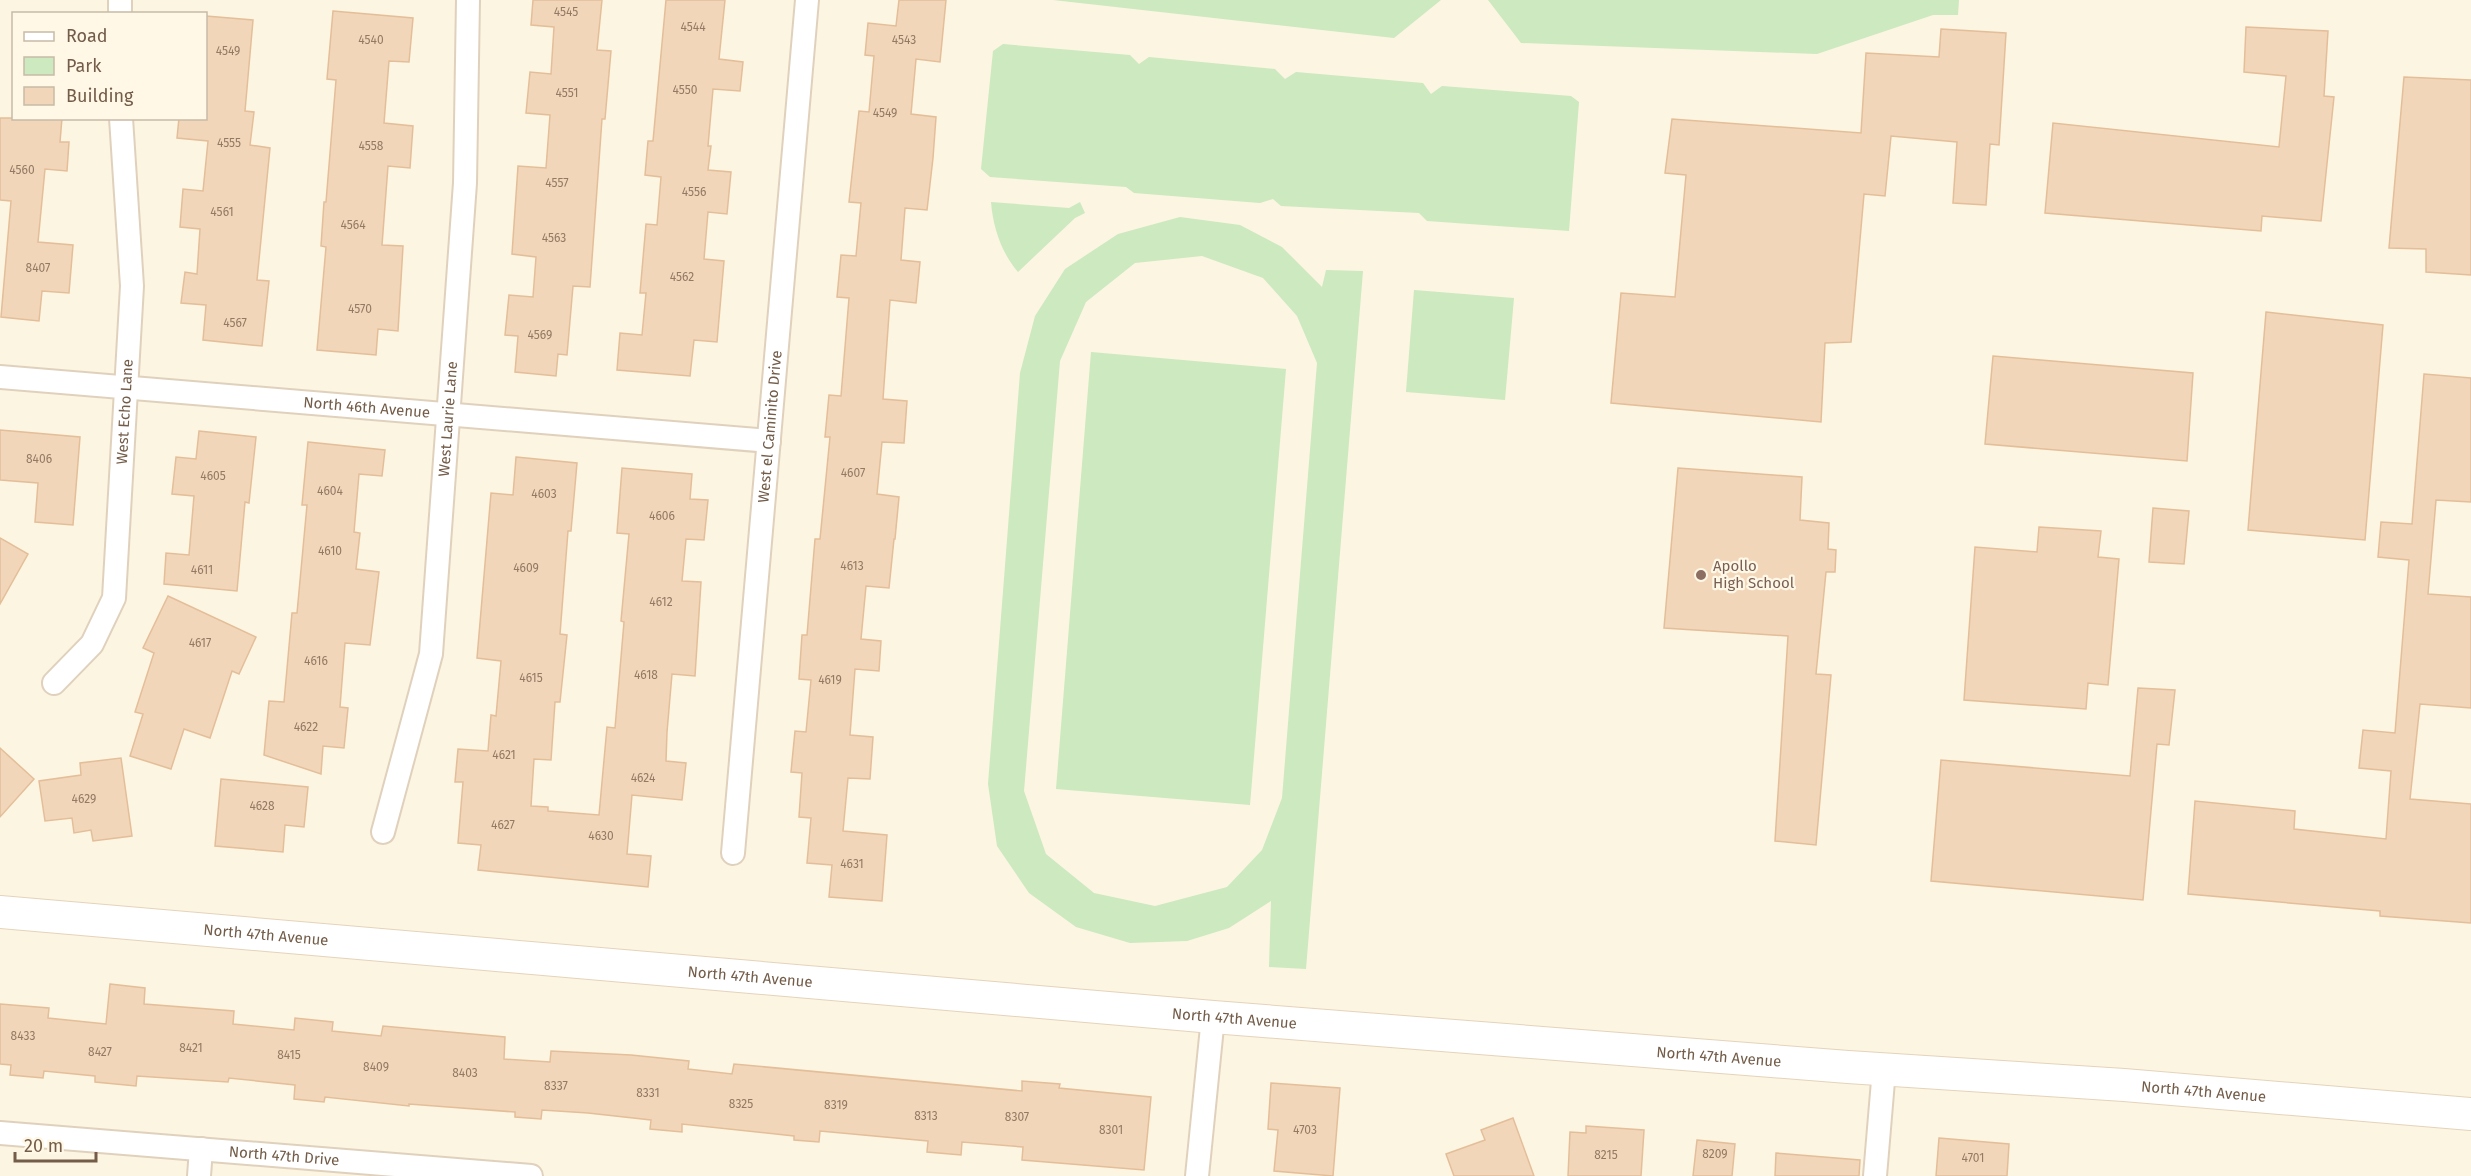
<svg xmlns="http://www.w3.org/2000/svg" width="2471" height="1176" font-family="'Fira Sans',sans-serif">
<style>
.green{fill:#cce9c0;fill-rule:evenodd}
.building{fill:#f2d6b9;stroke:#e4be99;stroke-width:1.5}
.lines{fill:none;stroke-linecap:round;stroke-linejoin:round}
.street-casing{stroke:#e0d1bd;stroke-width:26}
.secondary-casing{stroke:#e5d3bb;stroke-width:34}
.street{stroke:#fff;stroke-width:22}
.secondary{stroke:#fff;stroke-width:32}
.education-dot{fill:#8d6e63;stroke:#fff8e7;stroke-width:2}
.labels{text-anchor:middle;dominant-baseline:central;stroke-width:4.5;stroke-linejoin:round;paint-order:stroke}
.number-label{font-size:12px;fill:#937a64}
.street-label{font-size:15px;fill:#735c48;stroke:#fff8e7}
.education-label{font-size:15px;fill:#785e54;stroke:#fff8e7;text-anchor:start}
</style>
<rect width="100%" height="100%" fill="#fcf5e1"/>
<g class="green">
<polygon points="1053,0 1441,0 1394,38"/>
<polygon points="1488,0 1959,0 1958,15 1933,15 1817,54 1521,43"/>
<polygon points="1003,44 1130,55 1139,64 1149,57 1275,69 1285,79 1296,72 1423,83 1431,94 1442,86 1571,96 1579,102 1569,231 1427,221 1419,213 1281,206 1273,199 1260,203 1134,193 1126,187 990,177 981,169 993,51"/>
<path d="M991 202 1069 208 1080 202 1085 213 1075 218 1018 272C1001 252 993 227 991 202Z"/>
<path d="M1180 217 1240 225 1282 247 1322 287 1326 270 1363 271 1306 969 1269 967 1271 901 1229 928 1187 941 1130 943 1076 927 1029 893 997 846 988 784 1020 373 1035 316 1065 269 1118 234ZM1202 256 1263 278 1297 316 1317 363 1282 798 1262 850 1227 887 1155 906 1094 893 1046 854 1024 791 1060 361 1086 302 1135 263Z"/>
<polygon points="1414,290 1514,298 1505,400 1406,392"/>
<polygon points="1091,352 1286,369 1250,805 1056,789"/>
</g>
<g class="building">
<polygon points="533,0 602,0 597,50 611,51 605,119 602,119 590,287 573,286 567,355 558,354 556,376 515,372 518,336 505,335 509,295 533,297 536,257 512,254 518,166 546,168 550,115 526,113 530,72 551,74 554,27 531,25"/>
<polygon points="666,0 725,0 719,59 743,62 740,91 713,89 708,146 711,146 708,170 731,172 727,214 708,212 704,259 724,261 717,342 694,340 690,376 617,370 620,333 642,335 646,293 640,293 646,224 657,225 661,177 645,175 648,141 653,141"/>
<polygon points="899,0 946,0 940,62 916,59 911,114 936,117 933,158 927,210 905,208 901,260 920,262 916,303 890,300 883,399 907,401 904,443 882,442 877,494 899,497 895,539 894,539 889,588 866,586 861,639 881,641 879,671 855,669 850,735 873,737 870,779 848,778 843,831 887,835 882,901 829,897 832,865 807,863 811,818 799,817 802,773 791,772 795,731 806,732 811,680 799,679 802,635 807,635 815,539 820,539 830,437 825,437 829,395 841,396 849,298 837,297 841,255 856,256 861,203 849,202 859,111 869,112 874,56 865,55 868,23 896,26"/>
<polygon points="333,11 413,18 409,62 389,61 384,123 413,126 410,168 388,166 382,245 403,246 398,331 378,329 376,355 317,350 326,247 321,246 324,202 326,202 336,80 327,79"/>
<polygon points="206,16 253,20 245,111 254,112 250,145 270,148 257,280 269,281 262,346 203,340 206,305 181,303 185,272 197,274 200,229 180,227 183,189 203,191 208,141 177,138 179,118 206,118"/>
<polygon points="2246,27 2328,31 2324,96 2334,97 2321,221 2262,216 2261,231 2045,213 2053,123 2279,147 2286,76 2244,72"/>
<polygon points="1941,29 2006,33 1999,145 1990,144 1986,205 1953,203 1957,142 1891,136 1885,196 1864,194 1851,342 1825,343 1821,422 1611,403 1621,293 1675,297 1686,175 1665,173 1672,119 1861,133 1866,53 1939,57"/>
<polygon points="2404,77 2471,80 2471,275 2426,272 2426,249 2389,248"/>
<polygon points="0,118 62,118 60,142 69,142 67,171 45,169 38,242 73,245 69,293 42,291 39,321 1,317 11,201 0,200"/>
<polygon points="2266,312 2383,325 2365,540 2248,530"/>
<polygon points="1993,356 2193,373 2187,461 1985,444"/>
<polygon points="2424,374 2471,378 2471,502 2436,500 2428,594 2471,597 2471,708 2420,704 2410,799 2471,804 2471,923 2380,916 2380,911 2188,894 2195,801 2295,811 2294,829 2386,839 2391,771 2359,768 2363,730 2395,733 2409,560 2378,557 2381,522 2412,524"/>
<polygon points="0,430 80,437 73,525 35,522 38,483 0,480"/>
<polygon points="199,431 256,437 249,503 245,502 237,591 164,584 166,553 189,555 194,496 172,494 176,457 196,459"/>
<polygon points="308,442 385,450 382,476 359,474 354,532 360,533 356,569 379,572 370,645 345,643 340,707 348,708 344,748 323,746 321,774 264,755 269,701 284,702 292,613 297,613 307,505 302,505"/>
<polygon points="516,457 577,463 571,531 568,531 560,634 567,635 560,702 555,702 551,760 534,759 531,806 548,807 548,811 599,815 607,727 615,728 624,622 621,621 629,534 617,533 622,468 692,474 690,499 708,500 704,540 686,539 682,581 701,582 695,676 672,674 667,732 666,761 686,763 682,800 632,795 627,854 651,856 648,887 478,870 481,845 458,843 463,782 455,782 458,749 488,751 491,715 496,716 501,661 477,658 491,493 513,495"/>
<polygon points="1678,468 1802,477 1800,520 1829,523 1828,549 1836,550 1835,572 1826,572 1816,674 1831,675 1816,845 1775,841 1788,636 1664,628"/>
<polygon points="2153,508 2189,511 2184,564 2149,562"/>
<polygon points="2039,527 2101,531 2098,557 2119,559 2108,685 2088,683 2086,709 1964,700 1975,547 2037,552"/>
<polygon points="0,538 28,554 0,604"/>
<polygon points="168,596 256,637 239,674 232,671 210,738 184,729 171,769 130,756 143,714 135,712 154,653 143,648"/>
<polygon points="2138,688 2175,690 2169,745 2157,744 2143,900 1931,881 1941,760 2130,776"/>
<polygon points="0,748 34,779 0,817"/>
<polygon points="121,758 132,836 93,841 91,830 74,833 72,818 45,821 39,781 81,775 80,763"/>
<polygon points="221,779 308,787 304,827 285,825 283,852 215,846"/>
<polygon points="110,984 145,988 144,1004 234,1011 233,1024 294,1030 295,1018 333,1022 332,1031 381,1036 383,1026 505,1037 504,1059 550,1062 551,1051 631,1055 689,1061 688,1069 732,1074 734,1064 1022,1091 1022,1081 1060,1084 1059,1088 1151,1097 1144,1170 1022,1160 1023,1147 962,1142 961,1155 927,1152 928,1141 820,1131 819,1142 794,1140 794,1136 682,1124 682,1132 650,1129 651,1120 588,1113 542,1110 541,1119 515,1117 515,1112 448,1107 409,1104 409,1106 325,1097 324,1102 294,1099 295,1085 229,1078 228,1082 137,1076 136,1086 95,1082 95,1076 44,1071 43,1078 10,1075 11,1065 0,1064 0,1004 49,1008 48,1018 106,1024"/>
<polygon points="1271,1083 1340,1088 1333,1176 1274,1171 1278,1130 1268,1129"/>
<polygon points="1513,1118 1534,1176 1454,1176 1446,1154 1485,1140 1481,1130"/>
<polygon points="1586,1126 1644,1130 1641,1176 1568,1176 1570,1132 1586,1133"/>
<polygon points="1939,1138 2009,1144 2007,1176 1936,1176"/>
<polygon points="1697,1140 1735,1144 1732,1176 1693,1176"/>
<polygon points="1776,1153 1860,1160 1859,1176 1775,1176"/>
</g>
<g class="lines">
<defs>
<g id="street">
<polyline points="120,14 120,0"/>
<path id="s1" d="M0 377 769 441"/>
<path id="s2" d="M54 683 92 644 114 598 132 286 121 118"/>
<path id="s3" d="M383 832 431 654 465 183 468 0"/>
<path id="s4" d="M733 853 807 0"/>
<path id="s5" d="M0 1133 531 1176"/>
<polyline points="199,1176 201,1149"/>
<polyline points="1197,1176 1213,1017"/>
<polyline points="1875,1176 1884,1069"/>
</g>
<g id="secondary">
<path id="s6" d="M0 912 1213 1017 1848 1067 2124 1085 2471 1114"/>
</g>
</defs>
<use href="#street" class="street-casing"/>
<use href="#secondary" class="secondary-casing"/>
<use href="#street" class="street"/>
<use href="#secondary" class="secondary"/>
</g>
<circle class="education-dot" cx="1701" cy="575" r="6"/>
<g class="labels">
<g class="number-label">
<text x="566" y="12">4545</text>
<text x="693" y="27">4544</text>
<text x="371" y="40">4540</text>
<text x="904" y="40">4543</text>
<text x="228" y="51">4549</text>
<text x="685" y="90">4550</text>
<text x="567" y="93">4551</text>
<text x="885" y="113">4549</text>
<text x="229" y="143">4555</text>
<text x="371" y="146">4558</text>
<text x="22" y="170">4560</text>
<text x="557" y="183">4557</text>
<text x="694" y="192">4556</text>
<text x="222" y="212">4561</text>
<text x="353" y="225">4564</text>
<text x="554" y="238">4563</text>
<text x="38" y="268">8407</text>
<text x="682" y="277">4562</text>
<text x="360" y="309">4570</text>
<text x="235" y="323">4567</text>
<text x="540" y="335">4569</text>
<text x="39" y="459">8406</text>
<text x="853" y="473">4607</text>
<text x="213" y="476">4605</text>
<text x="330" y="491">4604</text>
<text x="544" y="494">4603</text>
<text x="662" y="516">4606</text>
<text x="330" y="551">4610</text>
<text x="852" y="566">4613</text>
<text x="526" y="568">4609</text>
<text x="202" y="570">4611</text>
<text x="661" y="602">4612</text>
<text x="200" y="643">4617</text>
<text x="316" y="661">4616</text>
<text x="646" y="675">4618</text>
<text x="531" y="678">4615</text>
<text x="830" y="680">4619</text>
<text x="306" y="727">4622</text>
<text x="504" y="755">4621</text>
<text x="643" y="778">4624</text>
<text x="84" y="799">4629</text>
<text x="262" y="806">4628</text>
<text x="503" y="825">4627</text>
<text x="601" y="836">4630</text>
<text x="852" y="864">4631</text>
<text x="23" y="1036">8433</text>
<text x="191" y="1048">8421</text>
<text x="100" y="1052">8427</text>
<text x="289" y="1055">8415</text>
<text x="376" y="1067">8409</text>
<text x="465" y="1073">8403</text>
<text x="556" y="1086">8337</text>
<text x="648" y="1093">8331</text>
<text x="741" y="1104">8325</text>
<text x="836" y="1105">8319</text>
<text x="926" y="1116">8313</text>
<text x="1017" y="1117">8307</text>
<text x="1111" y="1130">8301</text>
<text x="1305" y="1130">4703</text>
<text x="1715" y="1154">8209</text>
<text x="1606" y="1155">8215</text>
<text x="1973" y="1158">4701</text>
</g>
<g class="street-label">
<text stroke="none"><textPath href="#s1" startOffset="368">North 46th Avenue</textPath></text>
<text stroke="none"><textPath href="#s2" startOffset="292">West Echo Lane</textPath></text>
<text stroke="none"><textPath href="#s3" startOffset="420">West Laurie Lane</textPath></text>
<text stroke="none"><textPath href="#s4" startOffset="428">West el Caminito Drive</textPath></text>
<text stroke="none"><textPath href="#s6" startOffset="267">North 47th Avenue</textPath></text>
<text stroke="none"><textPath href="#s6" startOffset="753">North 47th Avenue</textPath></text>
<text stroke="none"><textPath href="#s6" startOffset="1239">North 47th Avenue</textPath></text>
<text stroke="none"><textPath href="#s6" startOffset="1725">North 47th Avenue</textPath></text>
<text stroke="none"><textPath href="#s6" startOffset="2211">North 47th Avenue</textPath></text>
<text stroke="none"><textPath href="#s5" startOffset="285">North 47th Drive</textPath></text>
</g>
<g class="education-label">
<text x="1713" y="566">Apollo<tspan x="1713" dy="17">High School</tspan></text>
</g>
</g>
<rect x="12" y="12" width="195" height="108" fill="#fff8e7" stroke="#c7baa7" stroke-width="1.5"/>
<rect x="24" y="32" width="30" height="9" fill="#ffffff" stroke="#c7baa7" stroke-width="1.5"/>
<text x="66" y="42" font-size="18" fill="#735c48">Road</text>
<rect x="24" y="57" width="30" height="18" fill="#cce9c0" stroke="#c7baa7" stroke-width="1.5"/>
<text x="66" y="72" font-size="18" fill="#735c48">Park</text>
<rect x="24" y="87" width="30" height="18" fill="#f2d6b9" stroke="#c7baa7" stroke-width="1.5"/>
<text x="66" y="102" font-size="18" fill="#735c48">Building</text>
<path d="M15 1152v9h81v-9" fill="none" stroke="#735c48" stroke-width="3"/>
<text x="24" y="1152" font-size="18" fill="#735c48" stroke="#fff8e7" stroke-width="4.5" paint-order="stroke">20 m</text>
</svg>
